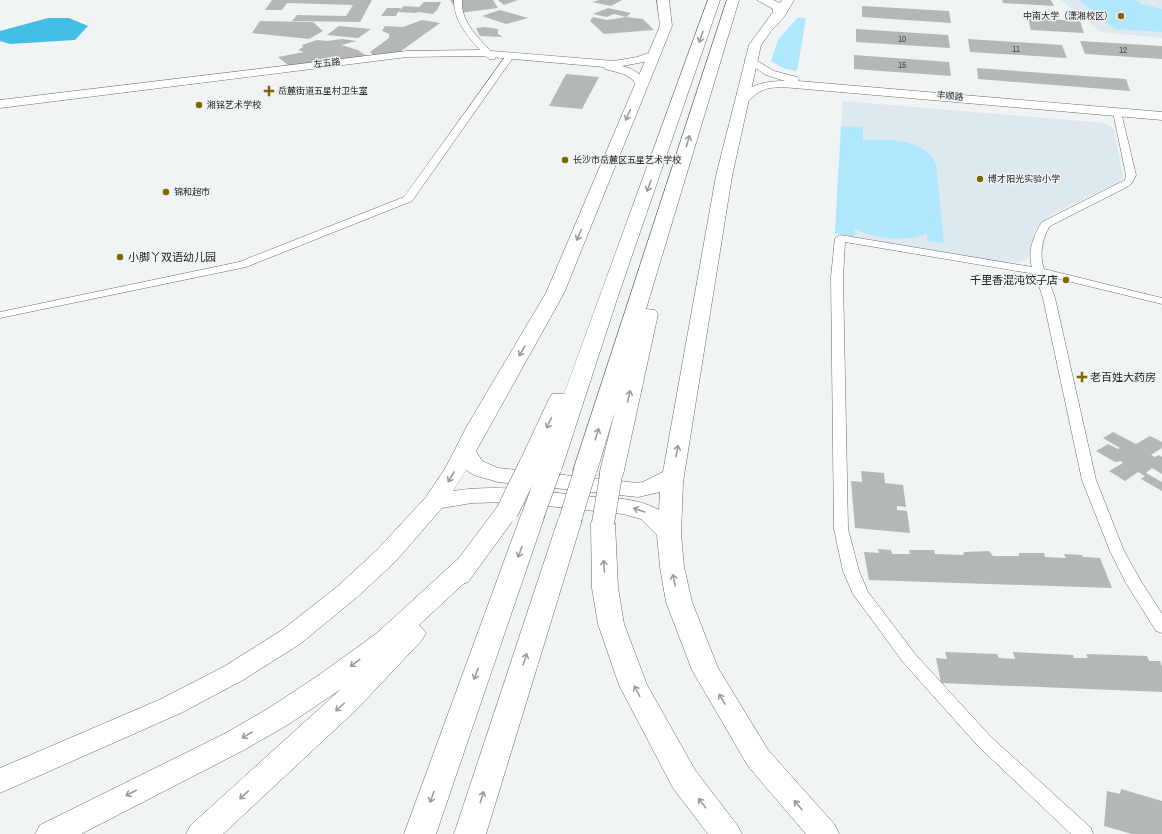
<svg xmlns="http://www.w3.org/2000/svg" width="1162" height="834" font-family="'Archivo Narrow','Noto Sans SC',sans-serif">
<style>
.built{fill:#dde9ee}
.green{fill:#afe7fd}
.water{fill:#43bfe7}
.building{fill:#b3b7b8}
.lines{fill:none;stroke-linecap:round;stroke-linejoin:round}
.minor-casing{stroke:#686b6c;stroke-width:1}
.secondary-casing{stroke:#686b6c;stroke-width:1}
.primary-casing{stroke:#686b6c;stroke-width:1}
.trunk-casing{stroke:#686b6c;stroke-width:1}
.minor{fill:#fff;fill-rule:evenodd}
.secondary{fill:#fff;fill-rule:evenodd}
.primary{fill:#fff;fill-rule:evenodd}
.trunk{fill:#fff;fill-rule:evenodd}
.trunk-bridge-casing{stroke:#686b6c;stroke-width:23;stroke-linecap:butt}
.trunk-bridge{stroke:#fff;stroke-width:22}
.oneway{stroke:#9c9c9c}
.poi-dot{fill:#816700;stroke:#f0f4f5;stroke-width:1.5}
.labels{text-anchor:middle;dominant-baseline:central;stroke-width:3;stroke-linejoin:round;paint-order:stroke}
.far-poi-label{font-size:9px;fill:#222324;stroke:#f0f4f5;text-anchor:start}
.number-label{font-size:9px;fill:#464849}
.far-street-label{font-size:9px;fill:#222324;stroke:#f0f4f5}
.poi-label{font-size:11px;fill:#222324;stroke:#f0f4f5;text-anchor:start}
</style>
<rect width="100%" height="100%" fill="#f0f4f5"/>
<g class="built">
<polygon points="1061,0 1162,0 1162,38 1101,32"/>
<polygon points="843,101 1104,123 1114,129 1123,176 1119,182 1054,213 1041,222 1034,233 1031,244 1032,252 1027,259 1016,262 984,260 835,233"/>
</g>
<g class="green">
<polygon points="1079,0 1136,0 1141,4 1162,9 1162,32 1115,29"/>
<polygon points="797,18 806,18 797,71 785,69 771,61 778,40"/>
<path d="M841 126 863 127V141C887 138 925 139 936 164L944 243 927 241V234C903 242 877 239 855 229L854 237 835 233Z"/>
</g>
<polygon class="water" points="48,18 69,18 88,26 75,40 10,44 0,41 0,31"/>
<g class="building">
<polygon points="272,0 372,0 360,22 292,21 297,15 346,16 353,5 287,3 282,10 265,10"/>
<polygon points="450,0 493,0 498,8 459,13"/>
<polygon points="498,0 518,0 504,5"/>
<polygon points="600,0 622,0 611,6 592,2"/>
<polygon points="1002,0 1051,0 1054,6 1003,3"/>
<polygon points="424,2 441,2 437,10 433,14 418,12 416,13 398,12 396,16 381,16 387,8 401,8 398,12 404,6 419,7"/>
<polygon points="862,6 949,11 951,23 862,17"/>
<polygon points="608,8 631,13 626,17 614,14 607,17 593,14"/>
<polygon points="500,10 528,18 506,24 482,16"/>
<polygon points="593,17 607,20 626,17 643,19 654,30 604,34 590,21"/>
<polygon points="1028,18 1080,21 1084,33 1031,30"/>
<polygon points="422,20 440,23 397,54 374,56 370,52 389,38 389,34 382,31 385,26 403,27"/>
<polygon points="260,21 313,22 323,31 309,39 252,33"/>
<polygon points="339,26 371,29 358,38 327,35"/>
<polygon points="485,27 498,29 498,34 503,37 480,36 476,28"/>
<polygon points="856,29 948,35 950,48 856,42"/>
<polygon points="342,39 357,41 341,45 358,50 368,57 289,66 278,57 304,52 298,50 303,47 302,45 317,40 327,41"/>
<polygon points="968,39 1062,45 1067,58 970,52"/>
<polygon points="1080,41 1162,46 1162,59 1085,54"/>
<polygon points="854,55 949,62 951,76 854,69"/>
<polygon points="977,68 1126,79 1130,91 978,79"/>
<polygon points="566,74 599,77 582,109 549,106"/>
<polygon points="1113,432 1136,444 1150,436 1162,442 1162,448 1151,455 1155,457 1159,455 1162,457 1162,474 1152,468 1146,473 1162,482 1162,491 1141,479 1145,476 1138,472 1125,481 1109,471 1123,463 1121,461 1115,462 1096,451 1108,444 1118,449 1120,448 1103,438"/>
<polygon points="861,471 884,473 885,483 903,485 906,507 897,506 897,510 907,511 910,533 855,528 851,481 862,482"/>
<polygon points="878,549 891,550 892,554 910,554 909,550 934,550 935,554 963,555 964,552 989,551 993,556 1019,556 1019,553 1044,553 1045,557 1066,558 1064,554 1082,555 1083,557 1100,558 1112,588 869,580 864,552 879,553"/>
<polygon points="945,652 997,654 999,658 1015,659 1013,652 1073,655 1074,658 1088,658 1086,654 1147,656 1149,661 1160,661 1162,667 1162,692 941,683 936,658 947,659"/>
<polygon points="1121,789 1162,801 1162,834 1132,834 1104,826 1107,791 1120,794"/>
</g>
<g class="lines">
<defs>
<g id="minor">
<path d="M454 0H462C460 22 481 41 495 55V59H489C474 44 453 23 454 0Z"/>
<polygon points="505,57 512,59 412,201 246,267 0,318 0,312 239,262 404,197"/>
<path d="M1117 109 1121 112 1136 175 1132 183 1127 187 1050 226C1042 238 1039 255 1044 269L1162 298V304L1047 276 1055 298 1096 480 1124 551 1141 581 1162 614V633L1156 631 1126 583 1110 551 1082 480 1043 298 1035 274 845 242 843 277 848 529 859 571 868 592 915 654 990 736 1091 828 1093 834H1071L978 746 903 662 853 594 843 571 834 529 831 277 835 238 840 235 1032 267C1027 252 1034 234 1042 222L1125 180 1126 175 1113 112Z"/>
</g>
<g id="secondary">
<path d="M479 50 614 61 637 57 654 51 660 54 644 62 622 66C633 69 641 73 647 84L641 88 637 86 632 79 624 74 605 69 604 67 479 56 407 57 0 108V100L407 51Z"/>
<path d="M751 57 774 71 797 77 799 79 798 81 1162 112V120L794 88C782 87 769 86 759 92 753 96 749 102 743 104L737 100C748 84 767 81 785 81L766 75 747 62 745 60Z"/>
</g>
<path id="primary" d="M657 0H669L672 26 564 293 476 451 482 461 498 468 638 483 645 481 663 472 716 176 749 45 773 12V9L757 0H773L780 3 782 0H794L784 17 771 31 761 45 732 176 683 482 681 534 684 567 692 602 718 668 768 750 835 825 839 834H806L748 766 692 670 666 602 660 567 657 535 641 519 623 514 510 502 472 503 442 508 395 562 356 598 300 644 243 680 181 713 0 793V768L161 699 225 666 282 630 338 586 377 550 426 497 446 467 467 426 546 293 660 26ZM466 470 474 475 498 482 638 497 660 492 659 510C636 497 609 498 584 496 540 491 497 484 453 491Z"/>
<g id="trunk">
<polygon points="708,0 720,0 617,299 562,468 558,473 550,475 542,473 539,469 530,472 522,470 518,465 549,399 552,394 564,394"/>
<polygon points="727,0 739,0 646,309 655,310 658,314 623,475 619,480 611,482 603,480 599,475 615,411 597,471 593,476 585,478 577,476 573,471"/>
<polygon points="507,504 516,506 519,512 468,582 463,584 419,625 426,633 422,640 357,709 223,834 186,834 191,825 341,689 289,724 244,750 81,834 35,834 40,825 224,734 269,708 319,675 377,633 459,558 498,506"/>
<polygon points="533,507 542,509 545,515 436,834 404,834 521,515 524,509"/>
<polygon points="570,512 579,514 582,520 486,834 454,834 558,520 561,514"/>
<polygon points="603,515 612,517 615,523 618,588 624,624 647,685 695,770 737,825 742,834 708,834 673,788 619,685 598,624 592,588 591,523 594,517"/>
</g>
</defs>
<use href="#minor" class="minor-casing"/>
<use href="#secondary" class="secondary-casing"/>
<use href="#primary" class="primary-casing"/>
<use href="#trunk" class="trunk-casing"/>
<use href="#minor" class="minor"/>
<use href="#secondary" class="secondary"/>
<use href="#primary" class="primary"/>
<use href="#trunk" class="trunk"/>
<defs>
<g id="trunk-bridge">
<polyline points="507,512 530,465"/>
<polyline points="533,515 550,468"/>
<polyline points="570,520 585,471"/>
<polyline points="603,523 611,475"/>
</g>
</defs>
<use href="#trunk-bridge" class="trunk-bridge-casing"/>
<use href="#trunk-bridge" class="trunk-bridge"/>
</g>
<defs><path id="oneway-shaft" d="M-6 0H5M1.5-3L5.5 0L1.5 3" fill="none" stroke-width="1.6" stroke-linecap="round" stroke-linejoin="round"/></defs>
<g class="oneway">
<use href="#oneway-shaft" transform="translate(701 37) rotate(109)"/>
<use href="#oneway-shaft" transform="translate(628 115) rotate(113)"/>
<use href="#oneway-shaft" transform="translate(688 141) rotate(-73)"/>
<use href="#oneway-shaft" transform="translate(649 186) rotate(110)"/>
<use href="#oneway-shaft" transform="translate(579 235) rotate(113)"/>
<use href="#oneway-shaft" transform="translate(522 351) rotate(121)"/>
<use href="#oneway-shaft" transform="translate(629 396) rotate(-77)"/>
<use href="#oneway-shaft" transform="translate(549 423) rotate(115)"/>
<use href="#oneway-shaft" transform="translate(597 434) rotate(-72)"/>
<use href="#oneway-shaft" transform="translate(677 451) rotate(-80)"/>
<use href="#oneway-shaft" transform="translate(451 477) rotate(121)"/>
<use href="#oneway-shaft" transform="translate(639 510) rotate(-161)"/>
<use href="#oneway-shaft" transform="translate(520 552) rotate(110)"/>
<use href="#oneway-shaft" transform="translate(604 566) rotate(-94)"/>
<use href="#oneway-shaft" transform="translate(674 580) rotate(-101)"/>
<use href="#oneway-shaft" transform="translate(525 659) rotate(-72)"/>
<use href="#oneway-shaft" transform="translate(355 663) rotate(143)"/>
<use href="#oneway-shaft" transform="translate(476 674) rotate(110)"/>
<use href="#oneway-shaft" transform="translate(637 691) rotate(-118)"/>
<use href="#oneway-shaft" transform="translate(722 699) rotate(-121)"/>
<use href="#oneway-shaft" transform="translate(340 707) rotate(138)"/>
<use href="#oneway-shaft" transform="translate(247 735) rotate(150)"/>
<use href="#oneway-shaft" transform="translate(131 793) rotate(153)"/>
<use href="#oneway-shaft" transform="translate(244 795) rotate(137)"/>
<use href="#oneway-shaft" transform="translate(432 797) rotate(109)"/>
<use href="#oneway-shaft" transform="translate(482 797) rotate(-73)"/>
<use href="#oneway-shaft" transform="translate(702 803) rotate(-127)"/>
<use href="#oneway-shaft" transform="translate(798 805) rotate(-131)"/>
</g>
<g class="poi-dot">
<circle cx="1121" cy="16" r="4"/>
<path d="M267 85h4v4h4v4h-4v4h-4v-4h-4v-4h4z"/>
<circle cx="199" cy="105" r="4"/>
<circle cx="565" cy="160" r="4"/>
<circle cx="980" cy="179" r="4"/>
<circle cx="166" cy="192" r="4"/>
<circle cx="120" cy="257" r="4"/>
<circle cx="1066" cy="280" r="4"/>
<path d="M1080 371h4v4h4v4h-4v4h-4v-4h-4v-4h4z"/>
</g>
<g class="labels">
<g class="far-poi-label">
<text x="1113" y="16" text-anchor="end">中南大学（潇湘校区）</text>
<text x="278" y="91">岳麓街道五星村卫生室</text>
<text x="207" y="105">湘铭艺术学校</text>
<text x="573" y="160">长沙市岳麓区五星艺术学校</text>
<text x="988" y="179">博才阳光实验小学</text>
<text x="174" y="192">锦和超市</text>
</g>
<g class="number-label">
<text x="902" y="39">10</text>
<text x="1016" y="49">11</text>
<text x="1123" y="50">12</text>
<text x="902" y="65">15</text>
</g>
<g class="far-street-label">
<text transform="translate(327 63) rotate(-7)">左五路</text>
<text transform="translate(950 96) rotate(5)">丰顺路</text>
</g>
<g class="poi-label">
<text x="128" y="257">小脚丫双语幼儿园</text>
<text x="1058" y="280" text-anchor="end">千里香混沌饺子店</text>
<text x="1090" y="377">老百姓大药房</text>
</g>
</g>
</svg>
